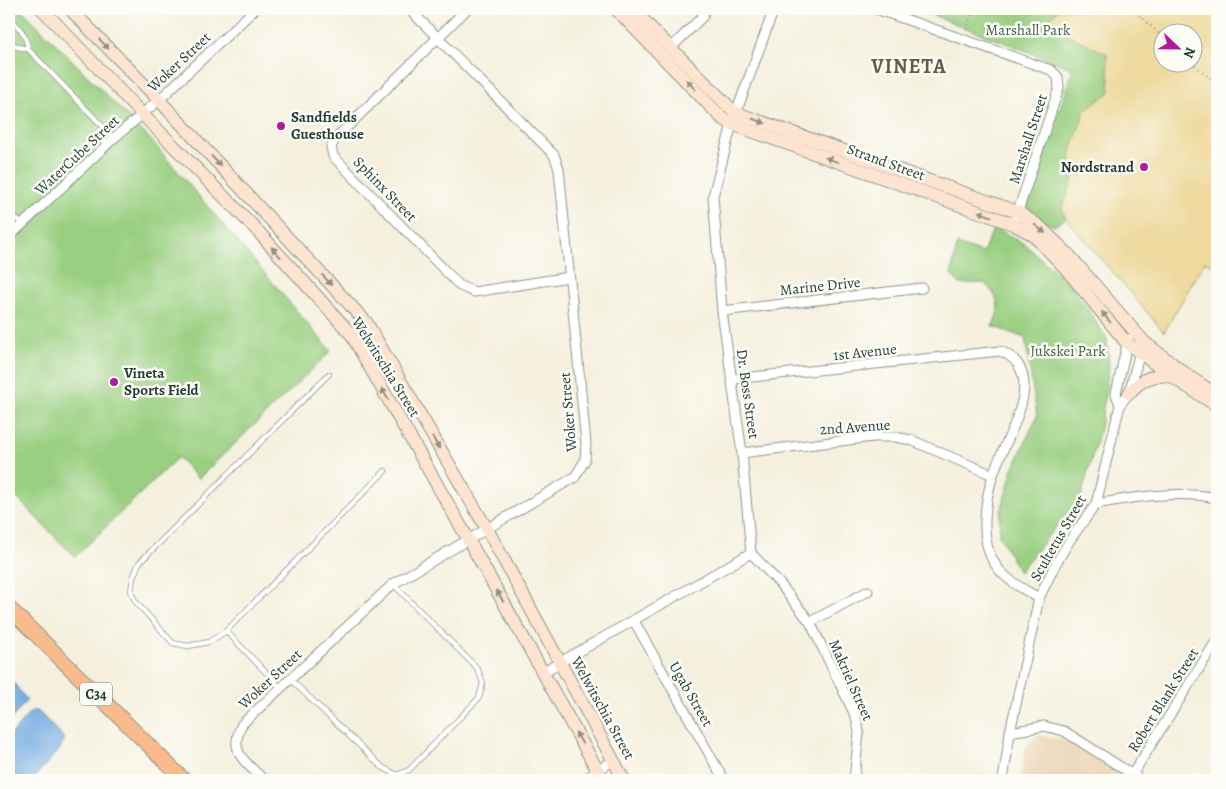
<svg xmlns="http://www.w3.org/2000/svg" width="1226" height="789" font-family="Alegreya,serif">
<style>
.built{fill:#ecd8ba}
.green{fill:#99cf80;stroke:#5c865a}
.sand{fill:#eeda9e;stroke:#868c69;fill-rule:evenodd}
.water{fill:#73aae2;stroke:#49748b}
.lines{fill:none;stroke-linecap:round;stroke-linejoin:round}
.lane-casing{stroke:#8a9689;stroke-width:6}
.street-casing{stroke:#8a9689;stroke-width:11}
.secondary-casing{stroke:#8a9689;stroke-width:14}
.primary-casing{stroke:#8a9689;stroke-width:16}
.path{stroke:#8a9689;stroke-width:2;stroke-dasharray:1 4;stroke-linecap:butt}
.lane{stroke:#fff;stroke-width:4.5}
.street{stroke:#fff;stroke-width:9}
.secondary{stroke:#fde4d1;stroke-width:12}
.primary{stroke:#fabb8c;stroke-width:14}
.oneway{fill:#8e9082}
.poi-dot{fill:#b5179e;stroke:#fdfcf7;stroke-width:2}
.labels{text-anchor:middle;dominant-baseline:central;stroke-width:5;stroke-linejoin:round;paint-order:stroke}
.shield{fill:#fdfcf7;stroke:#62766e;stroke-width:1}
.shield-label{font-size:14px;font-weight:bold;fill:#1f3d34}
.park-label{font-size:15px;fill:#3e6247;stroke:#fdfcf7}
.street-label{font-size:15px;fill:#1f3d34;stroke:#fdfcf7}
.poi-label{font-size:15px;font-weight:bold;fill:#1f3d34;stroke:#fdfcf7;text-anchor:start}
.district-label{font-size:20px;font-weight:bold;letter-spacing:1px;fill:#605e44;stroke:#fdfcf7}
</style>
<rect width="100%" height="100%" fill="#fdfcf7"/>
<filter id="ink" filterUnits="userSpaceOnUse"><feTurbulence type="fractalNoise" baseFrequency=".02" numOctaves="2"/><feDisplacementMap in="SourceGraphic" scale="10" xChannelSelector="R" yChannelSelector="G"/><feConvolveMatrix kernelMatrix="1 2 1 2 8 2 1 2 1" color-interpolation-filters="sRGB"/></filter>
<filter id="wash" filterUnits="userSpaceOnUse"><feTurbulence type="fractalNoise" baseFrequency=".0096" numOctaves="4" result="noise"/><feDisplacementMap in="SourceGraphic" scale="20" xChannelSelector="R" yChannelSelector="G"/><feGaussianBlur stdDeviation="1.12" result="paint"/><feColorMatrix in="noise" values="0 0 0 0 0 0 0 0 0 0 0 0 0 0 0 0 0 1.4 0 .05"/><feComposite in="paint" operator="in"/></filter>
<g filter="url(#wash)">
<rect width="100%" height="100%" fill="#f5f0de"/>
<polygon class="built" points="1039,735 1071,742 1127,780 1020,780 1026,745"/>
<g class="green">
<polygon points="9,9 21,9 150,139 331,351 198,479 178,457 75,557 9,490"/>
<polygon points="917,9 1058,9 1048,24 1107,54 1110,92 1085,110 1070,155 1073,179 1062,210 1066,218 1054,226 1041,220 1027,207 1073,69"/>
<path d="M994 227 1023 243 1071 285 1107 338 1109 368 1100 429 1081 496 1019 572 999 535 1000 515 1012 471 1037 416 1025 338 992 326C1002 308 999 297 984 283L960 284 951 275 957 244 983 253Z"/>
</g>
<path class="sand" d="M1058 9H1213L1217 12V268L1205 261 1164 332 1066 218 1062 210 1073 179 1070 155 1085 110 1110 92 1107 54 1047 24ZM1164 32H1194V62H1164Z"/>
<g class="water">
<polygon points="9,677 27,700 9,722"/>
<polygon points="31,711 38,711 64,738 60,749 32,780 9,780 9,737"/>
</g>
</g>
<g filter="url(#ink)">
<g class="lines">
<defs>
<g id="lane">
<path d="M9 17C19 27 26 34 28 49"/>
<polyline points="9,41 17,47 28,49 114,138"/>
<polyline points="9,211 22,224"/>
<polyline points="329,374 139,563 133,578 131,591 135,601 173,643 188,646 209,642 226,631 385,471"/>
<polyline points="226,631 281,688"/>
<polyline points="290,679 382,767 397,775 409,770 479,698 483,683 477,668 393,584"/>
</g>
<g id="street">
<polyline points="467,9 336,138 331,147 333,156 460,286 474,292 569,277"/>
<polyline points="876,9 1051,70 1058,77 1059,88 1016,217"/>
<polyline points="671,48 703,16 704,9"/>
<polyline points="9,237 114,138 159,100 255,9"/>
<polyline points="722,311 922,288"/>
<path d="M733 379 1000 351C1053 372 1003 441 993 475 985 500 979 541 995 564 1005 580 1023 589 1039 598"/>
<polyline points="1120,405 1116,394 1128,339"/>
<polyline points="742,453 873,437 895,437 911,440 993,475"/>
<path d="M1096 504C1135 497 1178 490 1217 498"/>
<polyline points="751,553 742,453 722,311 713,196 732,124 774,9"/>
<polyline points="751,553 780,584 810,622 856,717 859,732 854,780"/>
<polyline points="634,621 724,780"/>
<polyline points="810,622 868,591"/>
<polyline points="543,672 751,553"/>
<polyline points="1010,732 1044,726 1064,731 1141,780"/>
<polyline points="1132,775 1217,640"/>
<path d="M264 780C245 761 228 753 242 724L393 584 575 477 585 460 586 443 559 169 554 155 409 9"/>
<polyline points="584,780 612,761"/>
<polyline points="1003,780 1010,732 1039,598 1055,565 1070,540 1096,504 1120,405 1129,393 1141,348"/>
</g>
<g id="secondary">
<polyline points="42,9 142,114 254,227 351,334 468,539 603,780"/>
<polyline points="70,9 159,100 366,322 487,529 624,780"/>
<polyline points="616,9 722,118 732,124 1013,224 1032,234 1050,252 1066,269 1126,342 1171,376 1217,406"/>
<polyline points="632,9 727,105 736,113 1018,212 1040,227 1067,253 1144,342 1191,378 1217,395"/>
<path d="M1129 393C1142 379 1152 374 1171 376"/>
</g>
<polyline id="primary" points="9,608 184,780"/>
</defs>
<use href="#lane" class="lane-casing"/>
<use href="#street" class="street-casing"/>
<use href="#secondary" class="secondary-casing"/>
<use href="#primary" class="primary-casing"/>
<g class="path">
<polyline points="1132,9 1164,38"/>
<polyline points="966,30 974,9"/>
<polyline points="1191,62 1217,84"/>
</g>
<use href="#lane" class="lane"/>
<use href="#street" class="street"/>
<use href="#secondary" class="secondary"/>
<use href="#primary" class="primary"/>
</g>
<defs><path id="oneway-solid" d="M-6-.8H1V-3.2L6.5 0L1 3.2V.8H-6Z" transform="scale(1.25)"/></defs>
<g class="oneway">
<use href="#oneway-solid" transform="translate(104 44) rotate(46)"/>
<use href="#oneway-solid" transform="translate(691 85) rotate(-133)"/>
<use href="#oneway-solid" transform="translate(759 121) rotate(19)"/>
<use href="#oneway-solid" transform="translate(832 160) rotate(-160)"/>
<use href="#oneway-solid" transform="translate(216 161) rotate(47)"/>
<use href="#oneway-solid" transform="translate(985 214) rotate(-160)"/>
<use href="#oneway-solid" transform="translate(1040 229) rotate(39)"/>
<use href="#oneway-solid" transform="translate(276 252) rotate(-132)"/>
<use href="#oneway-solid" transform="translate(327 280) rotate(47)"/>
<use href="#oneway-solid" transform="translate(1106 317) rotate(-129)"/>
<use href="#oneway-solid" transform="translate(385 394) rotate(-120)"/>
<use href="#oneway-solid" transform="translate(436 443) rotate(59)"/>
<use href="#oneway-solid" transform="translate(500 596) rotate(-119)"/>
<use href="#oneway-solid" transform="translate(579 738) rotate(-119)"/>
</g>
</g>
<g class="poi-dot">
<circle cx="281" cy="126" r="5"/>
<circle cx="1144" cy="167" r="5"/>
<circle cx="114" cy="382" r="5"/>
</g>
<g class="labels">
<rect class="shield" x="80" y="682.5" width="32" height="23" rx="4"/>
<g class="shield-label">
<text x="96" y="694">C34</text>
</g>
<g class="park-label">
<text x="1028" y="30">Marshall Park</text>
<text x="1068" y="351">Jukskei Park</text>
</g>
<g class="street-label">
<text transform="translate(179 62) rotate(-43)">Woker Street</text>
<text transform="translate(1028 139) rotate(-72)">Marshall Street</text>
<text transform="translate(77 155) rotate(-43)">WaterCube Street</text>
<text transform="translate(886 162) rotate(20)">Strand Street</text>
<text transform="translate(385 189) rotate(46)">Sphinx Street</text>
<text transform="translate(820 286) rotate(-6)">Marine Drive</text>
<text transform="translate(865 352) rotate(-6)">1st Avenue</text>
<text transform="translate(386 367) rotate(58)">Welwitschia Street</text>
<text transform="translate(748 394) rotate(82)">Dr. Boss Street</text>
<text transform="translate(568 412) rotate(-95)">Woker Street</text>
<text transform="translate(855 427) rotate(-4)">2nd Avenue</text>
<text transform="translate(1058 538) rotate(-60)">Scultetus Street</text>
<text transform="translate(270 679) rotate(-43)">Woker Street</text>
<text transform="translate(851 680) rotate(66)">Makriel Street</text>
<text transform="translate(691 694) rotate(60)">Ugab Street</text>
<text transform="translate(1163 700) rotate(-58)">Robert Blank Street</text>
<text transform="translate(603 708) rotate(61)">Welwitschia Street</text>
</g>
<g class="poi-label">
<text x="291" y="117">Sandfields<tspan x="291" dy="17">Guesthouse</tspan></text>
<text x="1134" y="167" text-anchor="end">Nordstrand</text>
<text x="124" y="373">Vineta<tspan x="124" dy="17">Sports Field</tspan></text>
</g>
<g class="district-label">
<text x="909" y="66">VINETA</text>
</g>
</g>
<rect width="1226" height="789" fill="none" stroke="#fdfcf7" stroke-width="30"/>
<g transform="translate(1178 48) rotate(112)"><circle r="24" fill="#fdfcf7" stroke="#a4b0a9"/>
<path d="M0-4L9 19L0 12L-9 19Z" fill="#b5179e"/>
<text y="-8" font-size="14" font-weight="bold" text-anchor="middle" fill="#1f3d34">N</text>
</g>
</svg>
